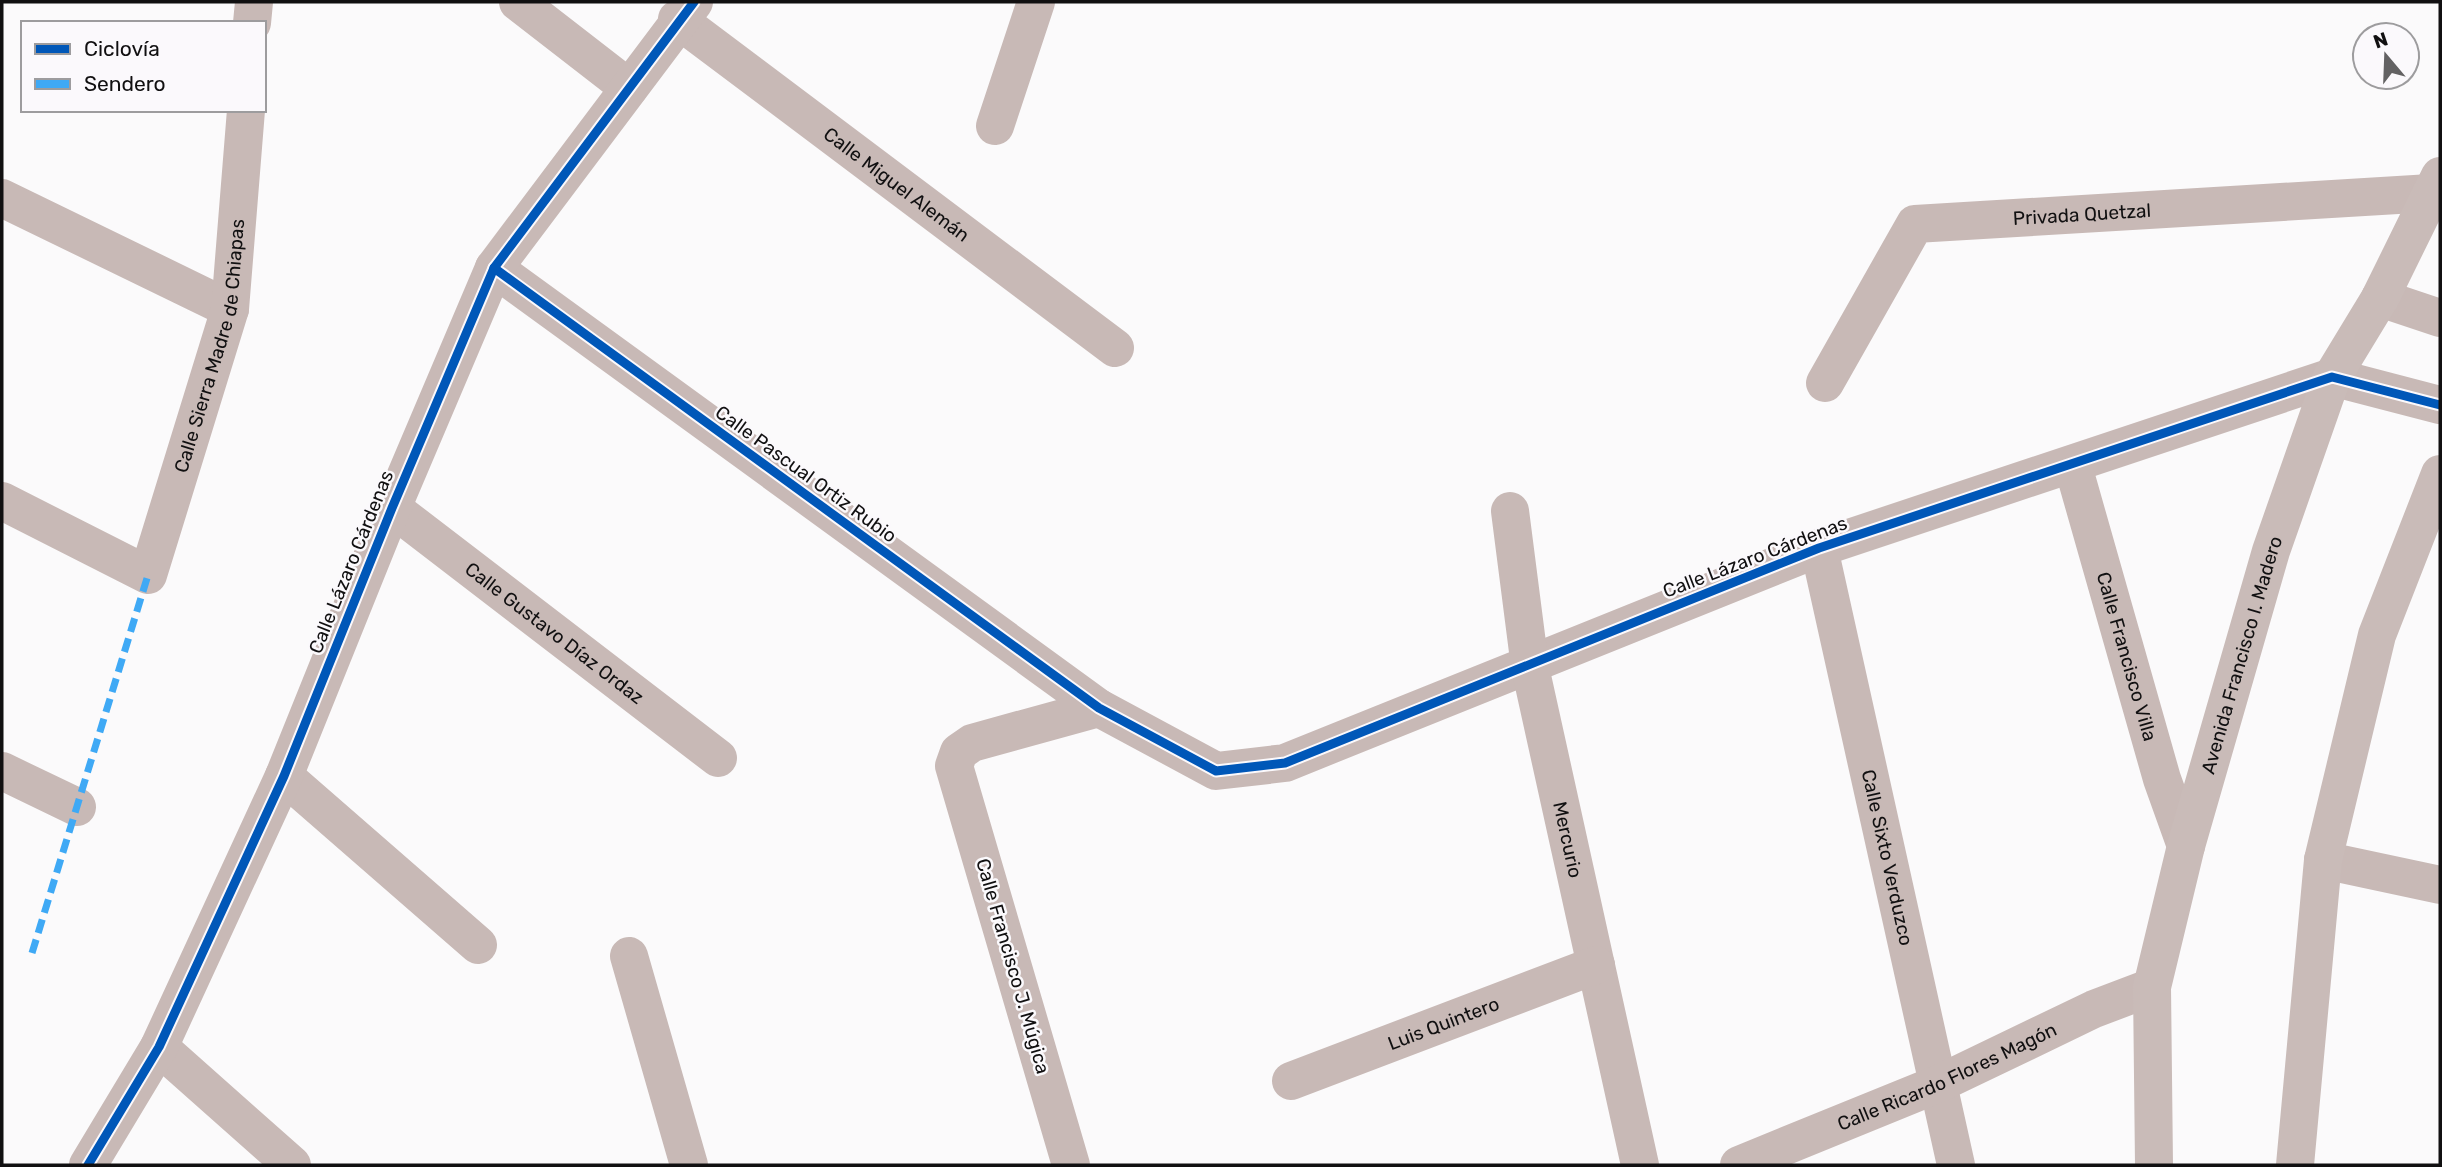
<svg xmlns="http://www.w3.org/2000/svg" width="2442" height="1167" font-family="Rubik,sans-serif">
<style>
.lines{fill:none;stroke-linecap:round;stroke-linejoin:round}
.minor{stroke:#c8b9b6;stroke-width:38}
.major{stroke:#c9bbb8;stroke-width:38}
.quiet{stroke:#3fa9f5;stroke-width:7;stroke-dasharray:14 7;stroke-linecap:butt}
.cycleway-casing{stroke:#fbf9fc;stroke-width:13}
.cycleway{stroke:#0057b8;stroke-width:9}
.labels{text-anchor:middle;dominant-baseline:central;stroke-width:5;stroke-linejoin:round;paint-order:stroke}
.street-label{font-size:19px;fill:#111011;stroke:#fbf9fc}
</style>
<rect width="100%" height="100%" fill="#fbfafb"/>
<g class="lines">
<g class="minor">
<polyline points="518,2 629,88"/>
<path id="s1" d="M677 19 1115 348"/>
<polyline points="252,23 254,2"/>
<polyline points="995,126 1036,2"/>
<polyline points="2,198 230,309"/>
<polyline points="494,268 1099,708 1216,771 1285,763 1819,548 2332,377 2440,405"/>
<polyline points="2380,298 2440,318"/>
<path id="s2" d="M1825 383 1915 224 2431 193"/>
<path id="s3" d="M2073 466 2162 779 2186 846"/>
<path id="s4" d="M2 501 148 575 230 309 246 110"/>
<path id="s5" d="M392 508 718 758"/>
<path id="s6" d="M1510 511 1530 667 1640 1165"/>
<path id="s7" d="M1819 548 1956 1165"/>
<polyline points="2,771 77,807"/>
<polyline points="284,776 478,945"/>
<polyline points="2323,860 2440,885"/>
<polyline points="629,956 689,1165"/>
<polyline points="159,1047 292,1165"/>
<path id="s8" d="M1291 1081 1596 965"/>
<polyline points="88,1165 159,1047 284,776 392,508 494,268 694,2"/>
<polyline points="1071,1165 954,766 959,752 972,743 1099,708"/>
<path id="s9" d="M1739 1165 1938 1084 2094 1009 2152 987"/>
</g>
<g class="major">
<path id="s10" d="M2154 1165 2152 987 2186 846 2271 551 2332 377 2380 298 2440 176"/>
<polyline points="2295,1165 2323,860 2377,635 2440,474"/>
</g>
<polyline class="quiet" points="32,953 148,575"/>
<defs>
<g id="cycleway">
<polyline points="494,268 1099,708 1216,771 1285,763 1819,548 2332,377 2440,405"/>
<polyline points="88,1165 159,1047 284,776 392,508 494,268 694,2"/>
</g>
</defs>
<use href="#cycleway" class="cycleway-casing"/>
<use href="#cycleway" class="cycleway"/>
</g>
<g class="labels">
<g class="street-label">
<text stroke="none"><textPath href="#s1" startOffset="275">Calle Miguel Alemán</textPath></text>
<text stroke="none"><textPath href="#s2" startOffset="350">Privada Quetzal</textPath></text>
<text stroke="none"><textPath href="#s4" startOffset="402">Calle Sierra Madre de Chiapas</textPath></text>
<text transform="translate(806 474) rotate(36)">Calle Pascual Ortiz Rubio</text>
<text transform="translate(1755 557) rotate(-21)">Calle Lázaro Cárdenas</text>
<text transform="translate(351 562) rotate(-68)">Calle Lázaro Cárdenas</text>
<text stroke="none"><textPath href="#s5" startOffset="205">Calle Gustavo Díaz Ordaz</textPath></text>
<text stroke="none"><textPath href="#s10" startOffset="522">Avenida Francisco I. Madero</textPath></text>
<text stroke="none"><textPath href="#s3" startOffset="198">Calle Francisco Villa</textPath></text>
<text stroke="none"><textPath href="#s6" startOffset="334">Mercurio</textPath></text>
<text stroke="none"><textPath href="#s7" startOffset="317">Calle Sixto Verduzco</textPath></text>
<text transform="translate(1013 966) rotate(74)">Calle Francisco J. Múgica</text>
<text stroke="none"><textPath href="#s8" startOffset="163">Luis Quintero</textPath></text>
<text stroke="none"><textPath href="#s9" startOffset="226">Calle Ricardo Flores Magón</textPath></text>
</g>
</g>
<rect width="2442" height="1167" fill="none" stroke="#111011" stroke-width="7"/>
<rect x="21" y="21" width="245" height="91" fill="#fbf9fc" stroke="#9d9c9e" stroke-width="2"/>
<rect x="35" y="44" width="35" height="10" fill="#0057b8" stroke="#9d9c9e" stroke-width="2"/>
<text x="84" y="56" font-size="21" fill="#111011">Ciclovía</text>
<rect x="35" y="79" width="35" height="10" fill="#3fa9f5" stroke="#9d9c9e" stroke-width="2"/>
<text x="84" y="91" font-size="21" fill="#111011">Sendero</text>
<g transform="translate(2386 56) rotate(341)"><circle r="33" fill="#fbf9fc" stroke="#9d9c9e" stroke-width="2"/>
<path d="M0-5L12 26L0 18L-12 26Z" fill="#636263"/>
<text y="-10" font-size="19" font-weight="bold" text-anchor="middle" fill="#111011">N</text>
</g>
</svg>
